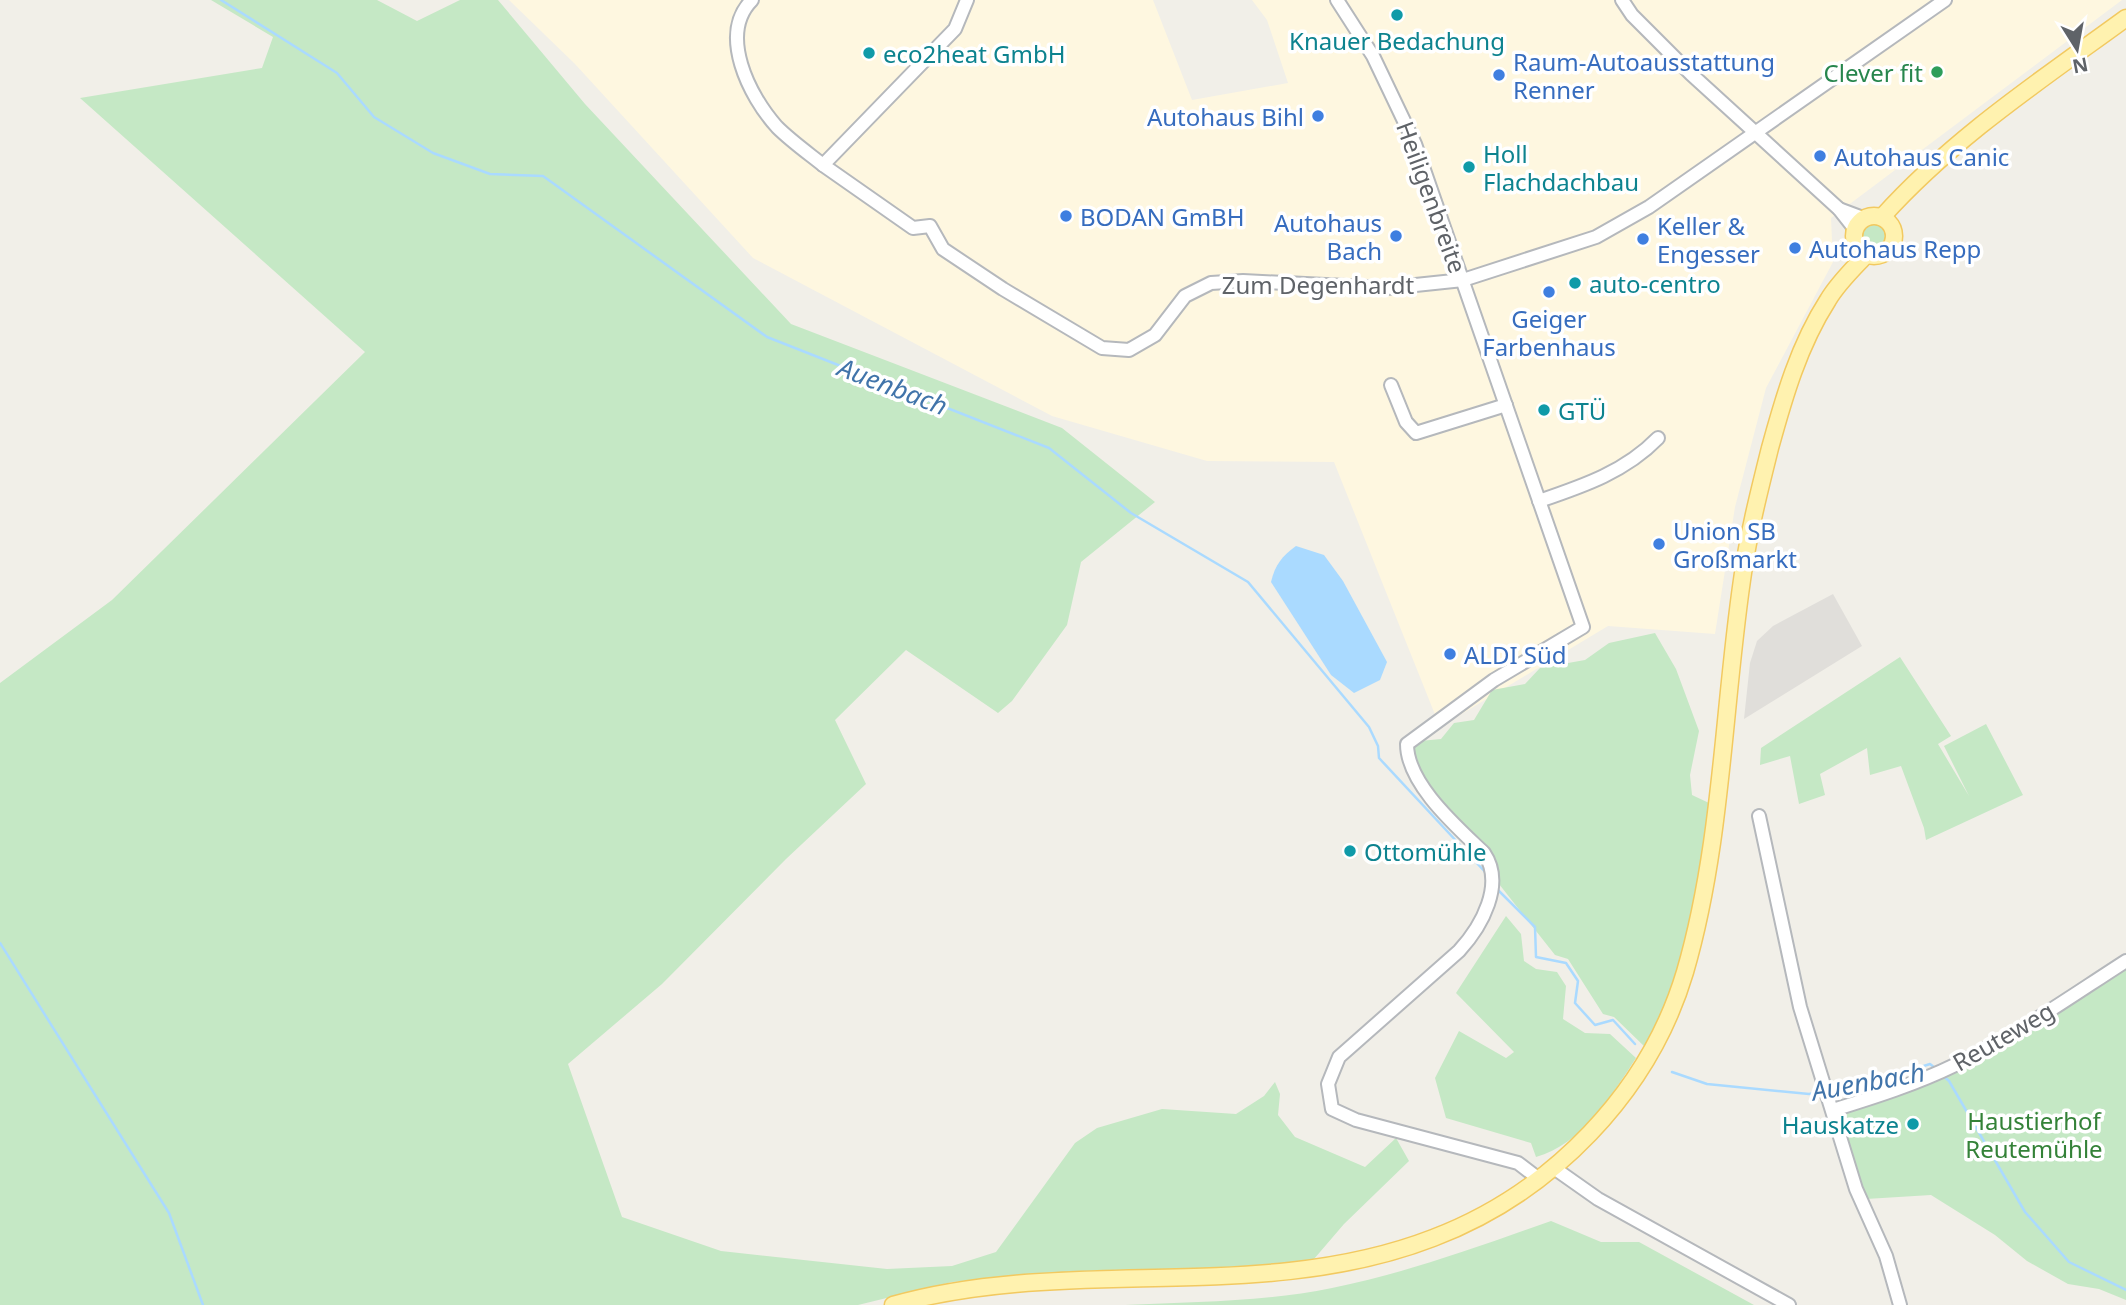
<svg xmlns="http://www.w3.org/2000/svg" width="2126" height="1305" font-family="'Noto Sans',sans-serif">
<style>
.commercial{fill:#fef7e0}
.industrial{fill:#e0deda}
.green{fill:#c5e8c5}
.water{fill:#aadaff}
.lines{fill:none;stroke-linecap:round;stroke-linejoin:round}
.stream{stroke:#aadaff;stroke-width:2.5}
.minor-casing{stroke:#b5b8bc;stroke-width:16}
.major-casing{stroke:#f2c960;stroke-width:19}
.minor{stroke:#fff;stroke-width:12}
.major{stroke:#fff2af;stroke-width:16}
.culture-dot{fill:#0f9aa8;stroke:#fff;stroke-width:2.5}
.leisure-dot{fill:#2e9e5b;stroke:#fff;stroke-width:2.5}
.shop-dot{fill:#3f7fe0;stroke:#fff;stroke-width:2.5}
.labels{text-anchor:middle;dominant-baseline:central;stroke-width:7;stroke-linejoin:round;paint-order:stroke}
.culture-label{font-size:24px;fill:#0d838f;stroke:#fff;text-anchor:start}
.shop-label{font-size:24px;fill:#366cbe;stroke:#fff;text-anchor:start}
.leisure-label{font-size:24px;fill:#27864d;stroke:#fff;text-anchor:end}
.street-label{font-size:24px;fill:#5f6368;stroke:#fff}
.park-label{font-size:24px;fill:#348238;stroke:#fff}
.water-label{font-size:26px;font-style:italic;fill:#4174aa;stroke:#fff}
</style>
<rect width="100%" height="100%" fill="#f1efe8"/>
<polygon class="commercial" points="509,0 1153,0 1192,100 1288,83 1267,20 1252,0 2122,0 1831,218 1833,262 1766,388 1735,507 1715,634 1608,626 1440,727 1334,462 1207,461 1052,416 753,258 575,64"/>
<polygon class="industrial" points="1833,594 1862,646 1744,719 1750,663 1757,641 1773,626"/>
<g class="green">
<polygon points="211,0 377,0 417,21 460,0 498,0 585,104 791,324 1062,428 1155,502 1081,562 1067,625 1012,701 998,713 906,650 835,720 866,784 786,859 662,984 568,1064 622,1217 721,1251 887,1269 952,1266 996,1252 1075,1143 1097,1128 1162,1109 1236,1114 1264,1096 1275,1082 1280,1094 1278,1115 1295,1137 1365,1167 1396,1138 1409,1161 1344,1224 1308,1266 1039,1275 952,1282 858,1305 0,1305 0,683 112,600 365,352 80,98 262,68 273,37"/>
<circle cx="1874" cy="234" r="15"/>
<path d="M1655 633 1676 669 1699 731 1690 775 1692 795 1709 803C1697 886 1686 973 1645 1047L1614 1017 1603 1014 1568 959 1555 955 1499 884 1496 863 1422 780 1411 747 1420 741 1441 739 1454 723 1474 720 1492 690 1525 684 1540 668 1585 660 1609 643Z"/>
<polygon points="1900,657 1951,736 1938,744 1969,796 1944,746 1986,724 2023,795 1926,840 1924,828 1901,766 1870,775 1867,748 1820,774 1825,795 1799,804 1790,756 1760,765 1761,748"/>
<path d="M1506 916 1521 934 1524 961 1536 969 1557 972 1566 986 1563 1019 1585 1033 1610 1034 1636 1058C1612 1095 1581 1145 1536 1157L1531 1143 1446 1118 1435 1078 1459 1031 1506 1058 1514 1052 1456 993Z"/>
<polygon points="2126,966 2126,1300 2099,1289 2068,1284 2027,1261 1995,1235 1931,1195 1866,1199 1841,1127 1841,1115 1886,1096"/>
<path d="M1551 1221 1601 1242H1639L1754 1305H1125C1194 1302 1264 1302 1332 1288 1407 1273 1480 1246 1551 1221Z"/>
</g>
<path class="water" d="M1296 546 1324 555 1343 581 1387 662 1380 680 1354 693 1331 675 1271 582C1275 565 1282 556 1296 546Z"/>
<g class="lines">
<g class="stream">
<polyline points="221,0 337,73 374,117 433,153 490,174 543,176 767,337 1049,448 1131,513 1248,582 1369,727 1378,746 1379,758 1487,874"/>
<polyline points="1498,890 1535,927 1536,957 1566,963 1578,981 1575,1003 1595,1025 1613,1020 1635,1044"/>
<polyline points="0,943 169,1213 203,1305"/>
<polyline points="1672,1072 1707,1084 1809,1094 1821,1092"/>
<polyline points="1942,1075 1949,1081 2025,1212 2069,1262 2126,1290"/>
<polyline points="1831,1090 1870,1083 1930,1064 1935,1068"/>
</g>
<defs>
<g id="minor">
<path d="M752 0C718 34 749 96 777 127 791 141 808 153 823 165"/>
<polyline points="967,0 955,29 823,165 913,228 930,226 943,249 1003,289 1102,348 1129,350 1155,335 1185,296 1211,283 1243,281 1387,288 1463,280 1596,237 1649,207 1945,0"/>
<path d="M1337 0 1373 56 1415 144 1583 627 1494 680 1407 744C1407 784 1457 827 1484 853 1505 884 1482 926 1459 951L1339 1057 1328 1084 1332 1109 1356 1120 1518 1163 1539 1179"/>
<polyline points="1622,0 1632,15 1691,74 1839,209 1854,228"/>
<polyline points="1839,209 1863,218"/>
<polyline points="1391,385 1406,422 1416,433 1506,405"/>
<path d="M1539 501C1583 486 1625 472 1658 438"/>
<polyline points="1759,816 1800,1007 1856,1189 1886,1256 1900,1305"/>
<path d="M1833 1110C1875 1097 1916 1084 1955 1065 2015 1036 2070 997 2126 961"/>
<polyline points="1554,1168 1598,1199 1789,1305"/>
</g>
<g id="major">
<circle cx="1874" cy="236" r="20"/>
<path d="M1882 217C1953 138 2041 80 2126 18"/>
<path d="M893 1305C1069 1255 1260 1305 1433 1238 1551 1193 1649 1093 1685 972 1722 845 1723 710 1742 580 1748 535 1759 492 1770 448 1784 397 1799 345 1828 300 1838 283 1853 269 1866 255"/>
</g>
</defs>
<use href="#minor" class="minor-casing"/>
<use href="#major" class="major-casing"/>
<use href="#minor" class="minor"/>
<use href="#major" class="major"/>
</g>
<g class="culture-dot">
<circle cx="1397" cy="15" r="7"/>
<circle cx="869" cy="53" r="7"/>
<circle cx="1469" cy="167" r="7"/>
<circle cx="1575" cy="283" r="7"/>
<circle cx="1544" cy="410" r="7"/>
<circle cx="1350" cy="851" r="7"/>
<circle cx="1913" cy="1124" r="7"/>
</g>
<circle class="leisure-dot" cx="1937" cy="72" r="7"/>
<g class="shop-dot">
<circle cx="1499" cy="75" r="7"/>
<circle cx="1318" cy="116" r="7"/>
<circle cx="1820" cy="156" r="7"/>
<circle cx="1066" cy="216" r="7"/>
<circle cx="1396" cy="236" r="7"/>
<circle cx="1643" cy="239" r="7"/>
<circle cx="1795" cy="248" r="7"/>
<circle cx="1549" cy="292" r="7"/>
<circle cx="1659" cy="544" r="7"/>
<circle cx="1450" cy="654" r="7"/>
</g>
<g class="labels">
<g class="culture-label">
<text x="1397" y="40" text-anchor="middle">Knauer Bedachung</text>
<text x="883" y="53">eco2heat GmbH</text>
<text x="1483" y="153">Holl<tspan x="1483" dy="28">Flachdachbau</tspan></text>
<text x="1589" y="283">auto-centro</text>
<text x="1558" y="410">GTÜ</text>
<text x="1364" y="851">Ottomühle</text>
<text x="1899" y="1124" text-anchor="end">Hauskatze</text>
</g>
<g class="shop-label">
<text x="1513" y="61">Raum-Autoausstattung<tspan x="1513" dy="28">Renner</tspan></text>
<text x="1304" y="116" text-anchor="end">Autohaus Bihl</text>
<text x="1834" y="156">Autohaus Canic</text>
<text x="1080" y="216">BODAN GmBH</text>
<text x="1382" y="222" text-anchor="end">Autohaus<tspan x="1382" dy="28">Bach</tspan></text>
<text x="1657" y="225">Keller &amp;<tspan x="1657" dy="28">Engesser</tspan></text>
<text x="1809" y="248">Autohaus Repp</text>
<text x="1549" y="318" text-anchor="middle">Geiger<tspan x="1549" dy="28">Farbenhaus</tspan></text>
<text x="1673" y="530">Union SB<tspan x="1673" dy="28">Großmarkt</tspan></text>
<text x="1464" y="654">ALDI Süd</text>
</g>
<g class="leisure-label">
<text x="1923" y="72">Clever fit</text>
</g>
<g class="street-label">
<text transform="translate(1432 197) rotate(70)">Heiligenbreite</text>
<text x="1318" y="284">Zum Degenhardt</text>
<text transform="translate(2003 1036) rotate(-30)">Reuteweg</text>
</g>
<g class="park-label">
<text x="2034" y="1120">Haustierhof<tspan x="2034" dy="28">Reutemühle</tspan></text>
</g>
<g class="water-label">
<text transform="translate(893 386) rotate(21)">Auenbach</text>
<text transform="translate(1868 1081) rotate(-10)">Auenbach</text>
</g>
</g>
<g transform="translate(2077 49) rotate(169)" stroke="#ffffff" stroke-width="5" paint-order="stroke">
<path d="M0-5L12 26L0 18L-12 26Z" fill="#5f6368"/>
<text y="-10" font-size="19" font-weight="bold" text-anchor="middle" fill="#5f6368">N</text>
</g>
</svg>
